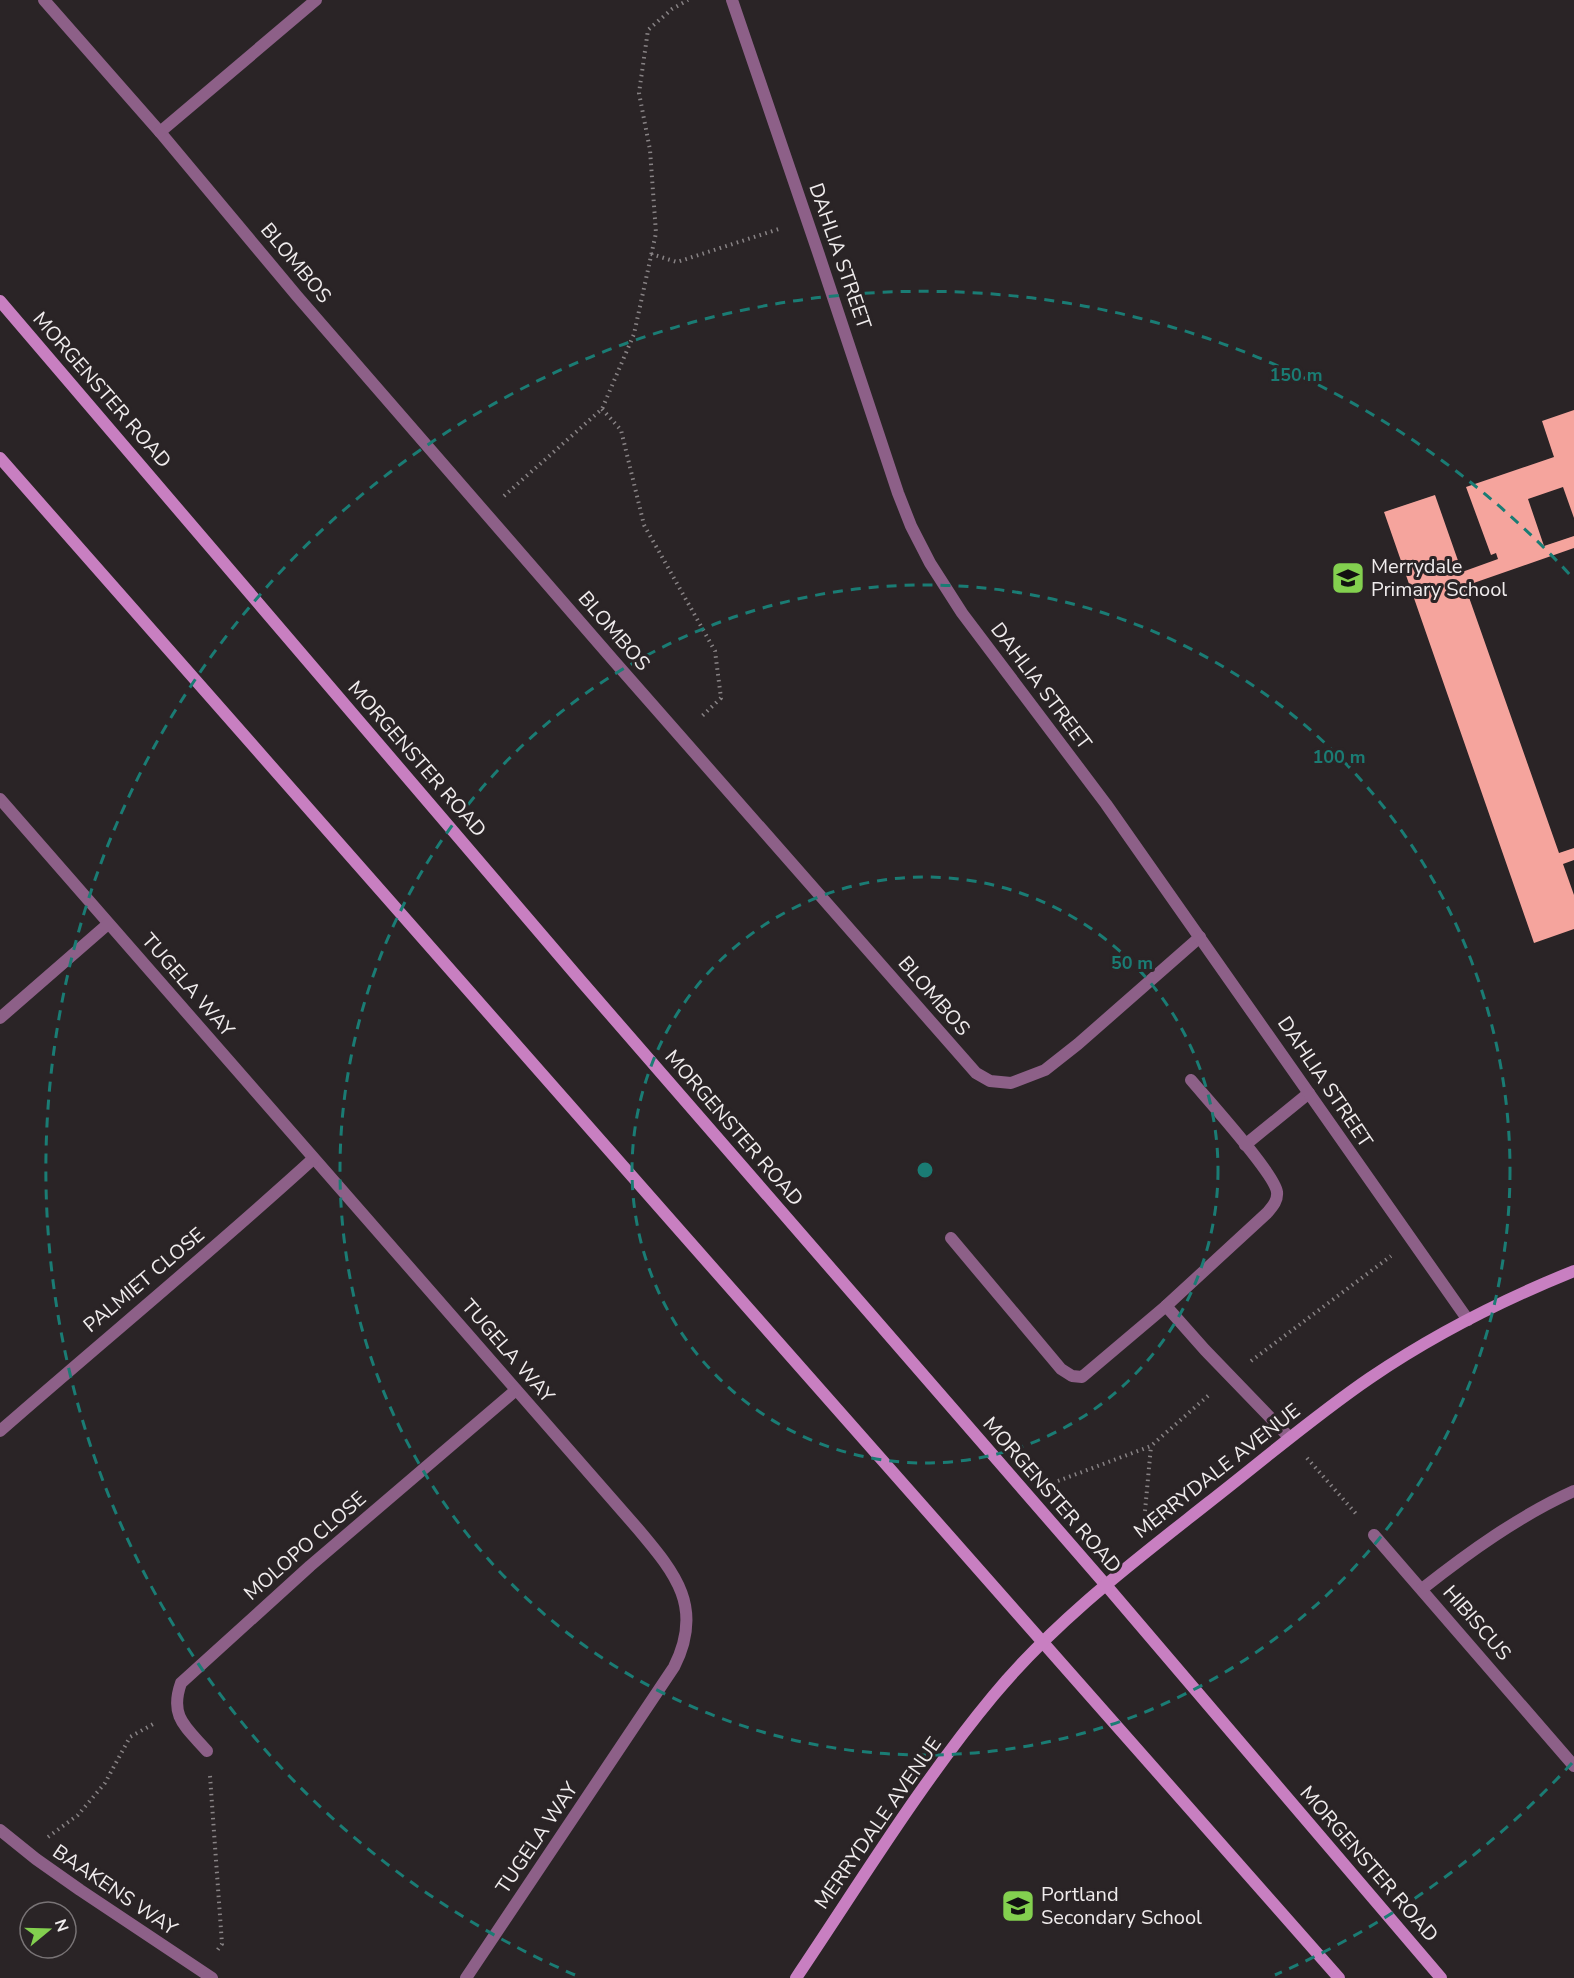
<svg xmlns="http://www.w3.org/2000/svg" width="1574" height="1978" font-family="'Nunito Sans',sans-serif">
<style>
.building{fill:#f5a49d}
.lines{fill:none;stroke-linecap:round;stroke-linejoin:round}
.path{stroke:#888385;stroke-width:4;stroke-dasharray:1.5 4.5;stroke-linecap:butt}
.lane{stroke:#8d6088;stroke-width:12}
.street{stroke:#8d6088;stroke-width:12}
.secondary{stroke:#c87fc1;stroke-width:12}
.ring{fill:none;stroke:#1a7c74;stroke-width:3;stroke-dasharray:10 8}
.labels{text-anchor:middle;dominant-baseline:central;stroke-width:6;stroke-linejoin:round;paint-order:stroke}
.street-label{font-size:20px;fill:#f0eced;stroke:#2a2426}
.poi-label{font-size:20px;fill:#f0eced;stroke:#2a2426;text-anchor:start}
.centre{fill:#1a7c74;stroke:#2a2426;stroke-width:3}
.ring-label{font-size:18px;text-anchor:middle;font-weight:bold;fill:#1a7c74;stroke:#2a2426;stroke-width:6;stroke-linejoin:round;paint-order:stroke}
</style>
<rect width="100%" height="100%" fill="#2a2426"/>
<polygon class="building" points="1574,410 1574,518 1563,487 1528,499 1544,546 1574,536 1574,548 1465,586 1559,853 1574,848 1574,860 1563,864 1574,895 1574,929 1534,943 1384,512 1435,495 1462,572 1498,559 1496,553 1491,555 1466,487 1554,457 1542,421"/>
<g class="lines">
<g class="path">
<polyline points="651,254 677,262 782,228"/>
<polyline points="602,409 621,430 644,525 715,651 721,698 700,718"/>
<polyline points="504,496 602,409 634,334 656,233 650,150 639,93 648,30 672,9 688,0"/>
<polyline points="1251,1361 1391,1256"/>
<polyline points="1307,1458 1358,1516"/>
<polyline points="1058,1481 1151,1446 1210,1394"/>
<polyline points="1145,1511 1151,1446"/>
<polyline points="210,1776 222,1944 216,1952"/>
<polyline points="48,1837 78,1815 105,1783 130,1737 155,1723"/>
</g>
<g class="lane">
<polyline points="1245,1145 1309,1093"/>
<polyline points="951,1238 1061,1369 1072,1376 1082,1377 1166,1306 1205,1350 1289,1437"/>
<path d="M1166 1306 1267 1213C1272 1207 1278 1201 1277 1192 1275 1174 1207 1099 1191 1080"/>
</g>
<g class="street">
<polyline points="44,0 160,132 297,296 614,661 976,1073 990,1081 1011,1083 1045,1070 1078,1044 1200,937"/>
<polyline points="732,0 819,255 898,493 911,526 930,563 962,613 1106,804 1468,1320"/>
<polyline points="160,132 316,0"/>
<path d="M0 799 638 1529C676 1574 704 1608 674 1667L466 1978"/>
<polyline points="0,1018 108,924"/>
<path d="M0 1431C104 1340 211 1252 313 1159"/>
<polyline points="1374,1535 1574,1766"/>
<path d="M1422 1589C1469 1552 1519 1516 1574 1491"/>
<path d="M207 1751C186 1727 169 1717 181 1683L310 1566 516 1390"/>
<polyline points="0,1830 36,1859 80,1890 212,1978"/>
</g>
<g class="secondary">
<polyline points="0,301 582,982 1105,1584 1441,1978"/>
<path d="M0 458C449 963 889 1474 1339 1978"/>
<path d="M796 1978C860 1883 920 1784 993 1696 1055 1621 1132 1563 1208 1503 1262 1461 1313 1417 1370 1378 1433 1335 1502 1300 1574 1271"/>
</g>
</g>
<g class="ring">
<circle cx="925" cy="1170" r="293"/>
<circle cx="925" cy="1170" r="585"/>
<path d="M1572 1763A878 878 0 0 1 1275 1975M575 1975A878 878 0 1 1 1572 577"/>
</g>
<defs>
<symbol id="school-square" viewBox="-11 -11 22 22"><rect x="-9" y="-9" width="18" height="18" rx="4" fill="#83d04f" stroke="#2a2426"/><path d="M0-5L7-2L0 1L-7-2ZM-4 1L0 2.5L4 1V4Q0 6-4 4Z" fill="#111"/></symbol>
</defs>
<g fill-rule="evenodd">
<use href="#school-square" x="1329" y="559" width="38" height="38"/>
<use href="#school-square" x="999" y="1887" width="38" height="38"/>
</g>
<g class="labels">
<g class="street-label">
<text transform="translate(840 256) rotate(71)">DAHLIA STREET</text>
<text transform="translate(296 263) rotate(50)">BLOMBOS</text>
<text transform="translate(102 390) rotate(49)">MORGENSTER ROAD</text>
<text transform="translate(614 631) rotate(49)">BLOMBOS</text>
<text transform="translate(1041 686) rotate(53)">DAHLIA STREET</text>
<text transform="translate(417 759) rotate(49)">MORGENSTER ROAD</text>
<text transform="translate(188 985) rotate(49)">TUGELA WAY</text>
<text transform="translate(934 996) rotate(49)">BLOMBOS</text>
<text transform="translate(1325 1082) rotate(56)">DAHLIA STREET</text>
<text transform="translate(734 1128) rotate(49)">MORGENSTER ROAD</text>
<text transform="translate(144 1280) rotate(-40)">PALMIET CLOSE</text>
<text transform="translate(508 1351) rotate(49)">TUGELA WAY</text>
<text transform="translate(1217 1471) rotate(-38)">MERRYDALE AVENUE</text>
<text transform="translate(1052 1495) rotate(49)">MORGENSTER ROAD</text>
<text transform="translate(305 1546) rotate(-41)">MOLOPO CLOSE</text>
<text transform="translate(1477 1623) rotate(49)">HIBISCUS</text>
<text transform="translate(878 1823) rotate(-55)">MERRYDALE AVENUE</text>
<text transform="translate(537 1838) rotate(-56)">TUGELA WAY</text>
<text transform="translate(1369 1864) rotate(49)">MORGENSTER ROAD</text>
<text transform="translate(115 1890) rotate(34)">BAAKENS WAY</text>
</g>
<g class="poi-label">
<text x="1371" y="566">Merrydale<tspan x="1371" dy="23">Primary School</tspan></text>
<text x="1041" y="1894">Portland<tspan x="1041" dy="23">Secondary School</tspan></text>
</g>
</g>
<circle cx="925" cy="1170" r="9" class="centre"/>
<g class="ring-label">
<text x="1296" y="381">150 m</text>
<text x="1339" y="763">100 m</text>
<text x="1132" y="969">50 m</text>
</g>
<g transform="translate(48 1930) rotate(71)"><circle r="28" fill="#2a2426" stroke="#797476" stroke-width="1.5"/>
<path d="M0-4.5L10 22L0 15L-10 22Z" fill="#83d04f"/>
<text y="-9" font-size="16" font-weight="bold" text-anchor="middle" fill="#f0eced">N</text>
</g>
</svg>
